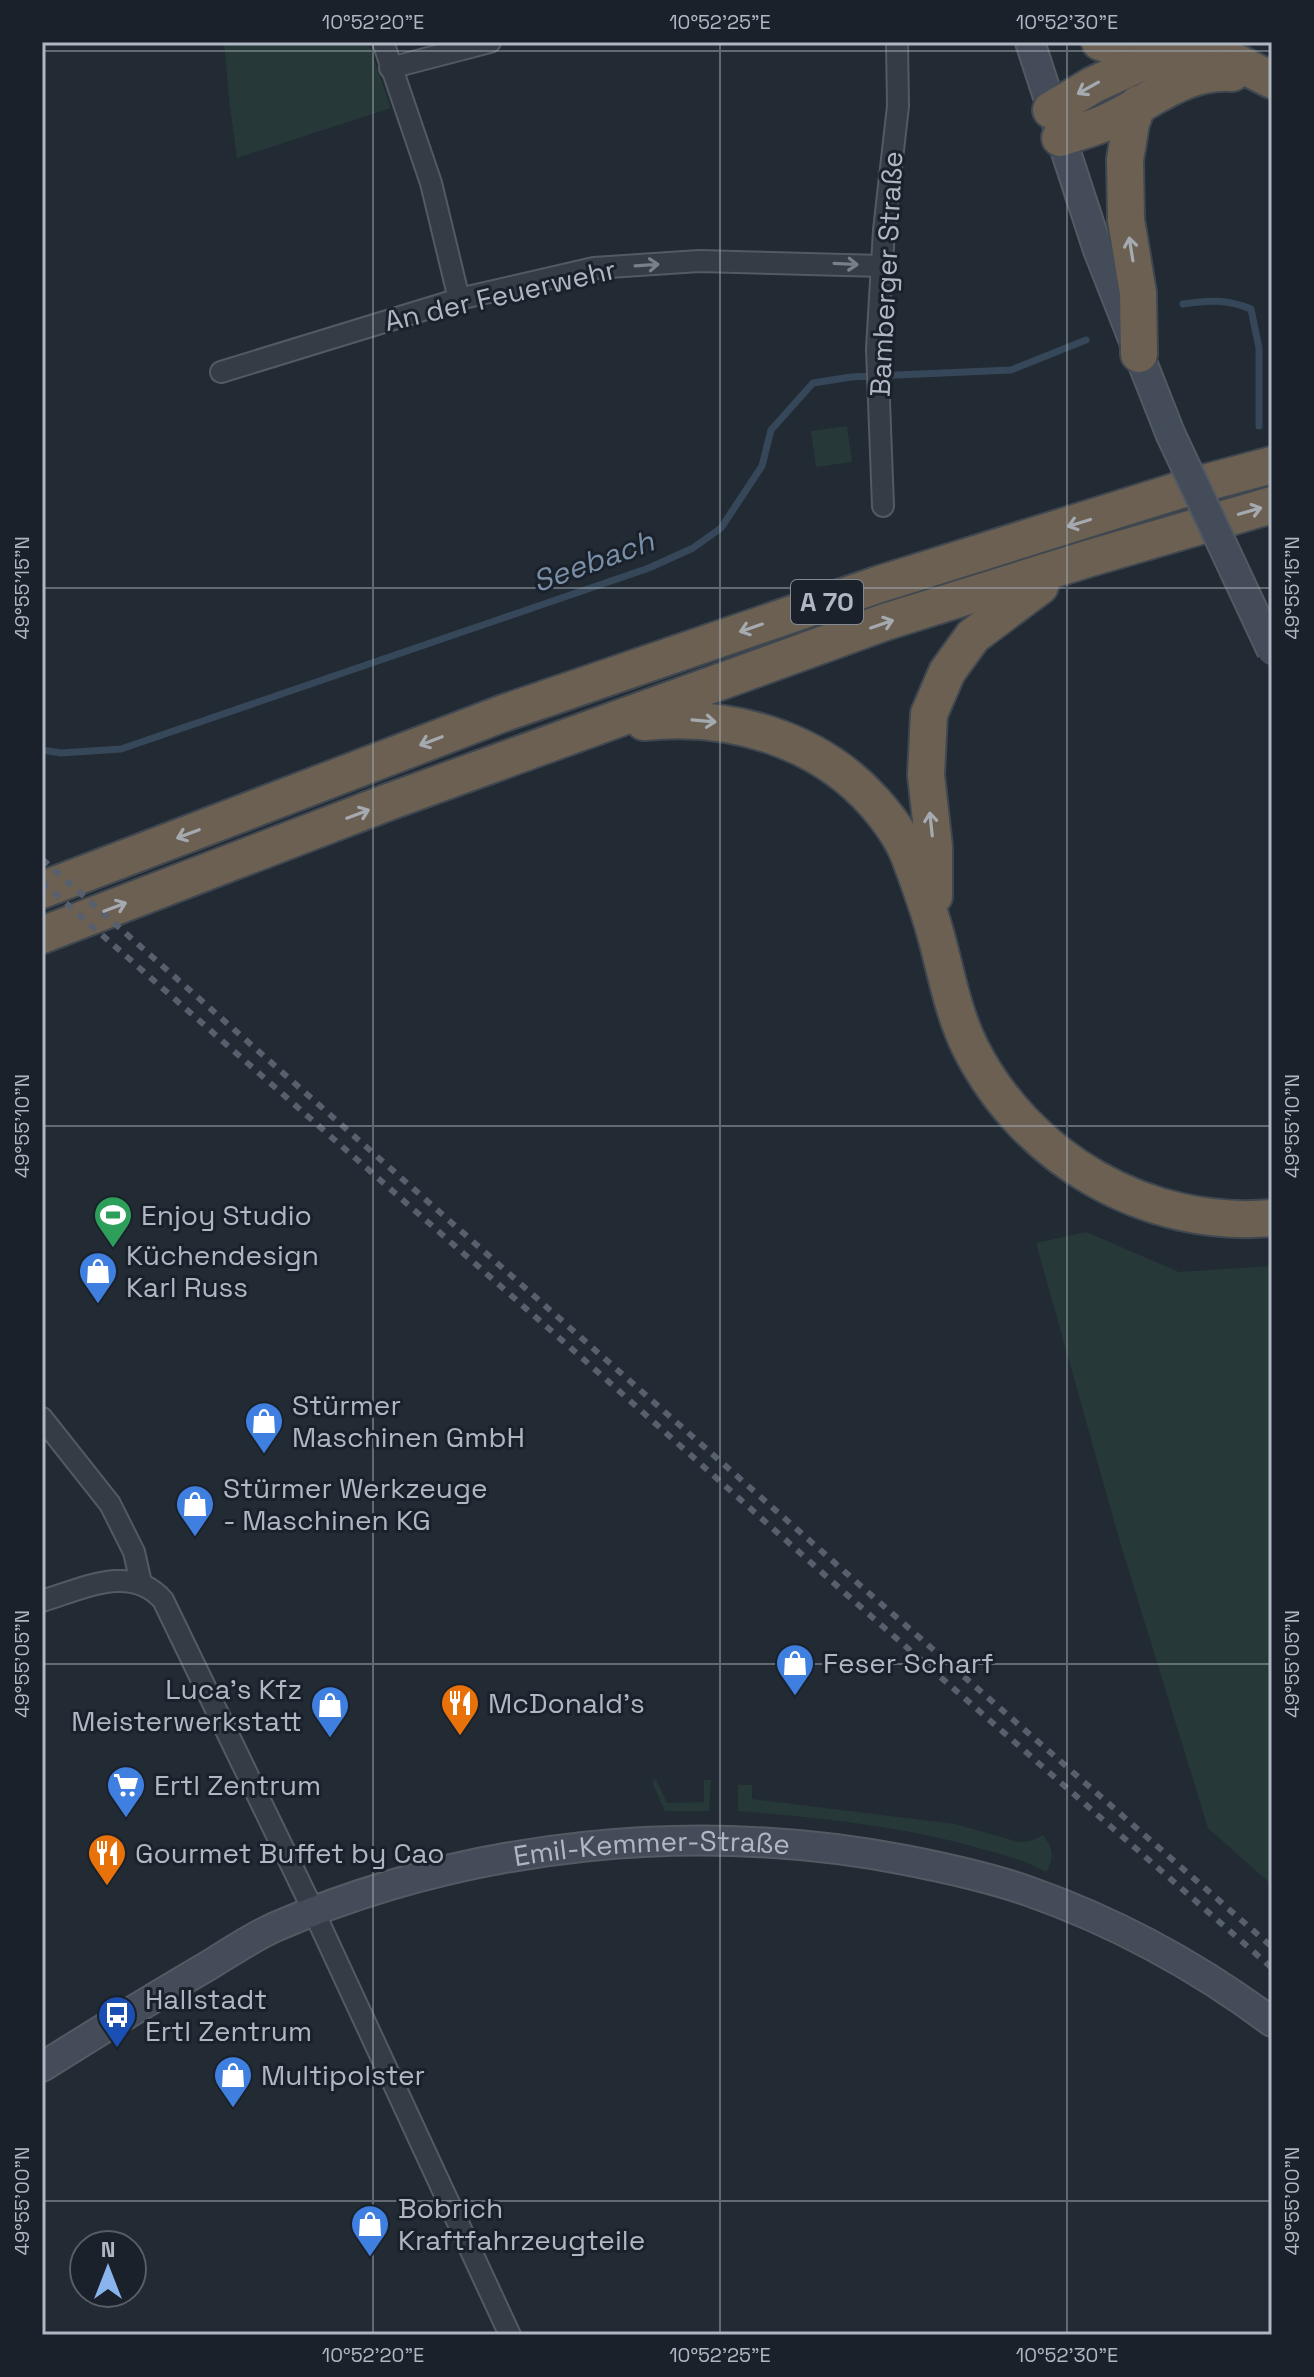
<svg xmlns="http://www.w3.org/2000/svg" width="1314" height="2377" font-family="'Space Grotesk',sans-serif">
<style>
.green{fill:#263838}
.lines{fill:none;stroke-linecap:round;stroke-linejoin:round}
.stream{stroke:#36475a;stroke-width:7}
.street-casing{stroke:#525a63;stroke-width:24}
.secondary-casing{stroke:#525a63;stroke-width:32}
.highway-casing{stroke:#3f4750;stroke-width:40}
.street{stroke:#353c45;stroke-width:20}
.secondary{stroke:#434c58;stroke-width:28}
.highway{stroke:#6b6052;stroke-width:36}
.rail{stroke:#57606c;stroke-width:6;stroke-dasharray:8 8;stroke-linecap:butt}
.secondary-bridge-casing{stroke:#525a63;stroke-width:32;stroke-linecap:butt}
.secondary-bridge{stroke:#434c58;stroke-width:28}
.oneway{stroke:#a5aab1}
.oneway2{stroke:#78808a}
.ticks{fill:none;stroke:#afb7c2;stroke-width:2;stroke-opacity:0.45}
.labels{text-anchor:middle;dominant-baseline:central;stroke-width:6;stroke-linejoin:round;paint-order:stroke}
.shield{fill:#1a212a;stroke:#828a94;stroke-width:2}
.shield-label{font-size:26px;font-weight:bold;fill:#afb7c2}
.street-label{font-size:28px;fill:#afb7c2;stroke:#1a212a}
.poi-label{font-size:28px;fill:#afb7c2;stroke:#1a212a;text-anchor:start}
.water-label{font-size:30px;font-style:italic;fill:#7a8fa8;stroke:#1a212a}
.neatline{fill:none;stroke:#afb7c2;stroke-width:3}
.ticks-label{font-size:20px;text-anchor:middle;fill:#afb7c2}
</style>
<rect width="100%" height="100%" fill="#222a34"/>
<g class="green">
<polygon points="224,42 368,42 391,108 237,158 229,99"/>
<polygon points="847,426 852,462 816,467 811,431"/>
<polygon points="1086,1232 1179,1272 1272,1266 1272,1885 1208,1828 1120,1542 1036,1243"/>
<polygon points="656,1779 667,1803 704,1802 704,1780 711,1780 709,1811 665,1811 652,1782"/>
<path d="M738 1785H752V1799L955 1824 1019 1842 1030 1841 1043 1835C1053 1848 1055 1858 1046 1872 1026 1861 1004 1855 982 1849 903 1826 820 1818 738 1811Z"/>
</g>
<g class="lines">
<g class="stream">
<path d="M1183 304C1208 300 1227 299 1251 309L1259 348V426"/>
<polyline points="42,750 61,753 121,749 649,568 693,548 721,528 762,466 771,430 813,383 851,377 1011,370 1086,340"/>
</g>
<defs>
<g id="street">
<polyline points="383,42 431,183 459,299"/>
<polyline points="390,68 490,42"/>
<polyline points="221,372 459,299 594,268 699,261 882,266"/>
<polyline points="883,506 877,349 884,230 898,106 897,42"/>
<polyline points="42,1418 110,1504 134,1552 141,1583"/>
<path d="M42 1601C82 1589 131 1563 163 1600L314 1912 510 2335"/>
</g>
<g id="secondary">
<polyline points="1030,42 1098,250 1170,433"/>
<path id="s1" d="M42 2067C96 2033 151 1999 206 1967 229 1953 251 1938 275 1927 472 1842 696 1820 905 1860 946 1868 988 1877 1028 1891 1116 1922 1197 1966 1272 2022"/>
</g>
<g id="highway">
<polyline points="1100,42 1121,49 1158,55"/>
<polyline points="1138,104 1131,123 1125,160 1126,220 1138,293 1139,354"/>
<polyline points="1051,110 1093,85 1158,55 1216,56 1238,63 1272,80"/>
<path d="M1060 138C1075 133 1092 129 1107 122 1150 103 1182 70 1232 73"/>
<path d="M644 722C728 713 817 738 874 802 889 819 902 836 910 858 919 882 928 907 935 932 946 971 952 1010 970 1047 1026 1159 1147 1229 1272 1218"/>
<polyline points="42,890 504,713 880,584 1193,486 1272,465"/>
<polyline points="934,896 934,847 926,775 929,714 947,672 973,636 1040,586"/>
<polyline points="42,935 391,801 885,622 1087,559 1272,505"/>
</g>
</defs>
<use href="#street" class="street-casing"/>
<use href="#secondary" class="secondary-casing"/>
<use href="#highway" class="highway-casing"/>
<use href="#street" class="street"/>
<use href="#secondary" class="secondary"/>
<use href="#highway" class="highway"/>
<g class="rail">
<polyline points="42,859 862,1587 1272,1947"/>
<polyline points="42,882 581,1357 855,1602 1272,1968"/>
</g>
<defs>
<polyline id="secondary-bridge" points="1170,433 1272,651"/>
</defs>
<use href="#secondary-bridge" class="secondary-bridge-casing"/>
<use href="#secondary-bridge" class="secondary-bridge"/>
</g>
<defs><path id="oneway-shaft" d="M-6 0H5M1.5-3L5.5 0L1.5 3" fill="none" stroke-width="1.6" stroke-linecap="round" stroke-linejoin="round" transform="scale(2)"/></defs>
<g class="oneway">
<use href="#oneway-shaft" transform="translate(1088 88) rotate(151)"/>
<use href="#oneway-shaft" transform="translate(1131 249) rotate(-99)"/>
<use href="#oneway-shaft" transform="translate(1250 511) rotate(-16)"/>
<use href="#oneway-shaft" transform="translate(1079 523) rotate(163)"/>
<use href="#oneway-shaft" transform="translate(882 624) rotate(-19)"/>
<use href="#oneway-shaft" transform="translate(751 628) rotate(161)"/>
<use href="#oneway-shaft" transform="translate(704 721) rotate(5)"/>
<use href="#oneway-shaft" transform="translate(431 741) rotate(159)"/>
<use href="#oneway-shaft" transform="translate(358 814) rotate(-21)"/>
<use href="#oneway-shaft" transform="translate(931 824) rotate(-96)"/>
<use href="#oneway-shaft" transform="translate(188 834) rotate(159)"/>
<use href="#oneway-shaft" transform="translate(115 907) rotate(-21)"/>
</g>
<g class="oneway2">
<use href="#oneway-shaft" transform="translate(846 264) rotate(3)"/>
<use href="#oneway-shaft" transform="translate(647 265) rotate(-4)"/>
</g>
<path class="ticks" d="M373 42V2335M720 42V2335M1067 42V2335M42 51H1272M42 588H1272M42 1126H1272M42 1664H1272M42 2201H1272"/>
<defs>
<symbol id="stadium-pin" viewBox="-11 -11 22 30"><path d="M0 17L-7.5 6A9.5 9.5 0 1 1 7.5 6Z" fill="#2e9e5b" stroke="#1a212a"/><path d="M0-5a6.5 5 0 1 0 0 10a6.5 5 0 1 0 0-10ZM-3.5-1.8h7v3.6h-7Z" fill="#fff"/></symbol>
<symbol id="shop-pin" viewBox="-11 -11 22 30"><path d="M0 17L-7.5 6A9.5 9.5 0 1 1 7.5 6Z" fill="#3f7fe0" stroke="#1a212a"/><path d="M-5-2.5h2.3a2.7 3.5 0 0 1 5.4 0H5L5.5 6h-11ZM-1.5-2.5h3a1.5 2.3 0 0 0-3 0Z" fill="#fff"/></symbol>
<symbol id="restaurant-pin" viewBox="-11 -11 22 30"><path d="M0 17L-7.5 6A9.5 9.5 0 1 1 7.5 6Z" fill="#e8710a" stroke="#1a212a"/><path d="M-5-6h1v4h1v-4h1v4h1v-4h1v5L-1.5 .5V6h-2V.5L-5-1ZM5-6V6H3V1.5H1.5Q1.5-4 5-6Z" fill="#fff"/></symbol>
<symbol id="supermarket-pin" viewBox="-11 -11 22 30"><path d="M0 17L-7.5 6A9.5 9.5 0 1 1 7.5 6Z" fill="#3f7fe0" stroke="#1a212a"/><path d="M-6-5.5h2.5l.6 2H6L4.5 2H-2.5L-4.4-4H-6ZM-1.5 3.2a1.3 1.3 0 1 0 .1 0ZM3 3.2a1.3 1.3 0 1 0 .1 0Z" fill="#fff"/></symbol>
<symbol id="bus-pin" viewBox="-11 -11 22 30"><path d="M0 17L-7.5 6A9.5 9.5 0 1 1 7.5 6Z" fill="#1a4fb4" stroke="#1a212a"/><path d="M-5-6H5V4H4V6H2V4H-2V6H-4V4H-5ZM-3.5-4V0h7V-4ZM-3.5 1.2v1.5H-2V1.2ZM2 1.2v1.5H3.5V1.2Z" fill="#fff"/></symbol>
</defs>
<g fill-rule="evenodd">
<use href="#stadium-pin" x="91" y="1193" width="44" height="60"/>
<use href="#shop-pin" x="76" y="1249" width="44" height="60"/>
<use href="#shop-pin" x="242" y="1399" width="44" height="60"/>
<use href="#shop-pin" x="173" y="1482" width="44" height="60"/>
<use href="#shop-pin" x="773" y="1641" width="44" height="60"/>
<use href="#restaurant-pin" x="438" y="1681" width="44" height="60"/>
<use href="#shop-pin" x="308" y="1683" width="44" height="60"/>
<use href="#supermarket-pin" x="104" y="1763" width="44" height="60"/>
<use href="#restaurant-pin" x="85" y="1831" width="44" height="60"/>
<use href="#bus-pin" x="95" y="1993" width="44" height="60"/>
<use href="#shop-pin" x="211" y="2053" width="44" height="60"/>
<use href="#shop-pin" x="348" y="2202" width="44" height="60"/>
</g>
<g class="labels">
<rect class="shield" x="791" y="580" width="72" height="44" rx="6"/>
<g class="shield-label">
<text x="827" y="602">A 70</text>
</g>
<g class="street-label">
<text transform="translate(886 274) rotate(-87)">Bamberger Straße</text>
<text transform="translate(500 295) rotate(-13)">An der Feuerwehr</text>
<text stroke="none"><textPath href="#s1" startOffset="660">Emil-Kemmer-Straße</textPath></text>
</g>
<g class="poi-label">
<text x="141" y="1215">Enjoy Studio</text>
<text x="126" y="1255">Küchendesign<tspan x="126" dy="32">Karl Russ</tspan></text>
<text x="292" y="1405">Stürmer<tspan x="292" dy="32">Maschinen GmbH</tspan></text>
<text x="223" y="1488">Stürmer Werkzeuge<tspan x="223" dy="32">- Maschinen KG</tspan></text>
<text x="823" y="1663">Feser Scharf</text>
<text x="302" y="1689" text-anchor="end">Luca's Kfz<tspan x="302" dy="32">Meisterwerkstatt</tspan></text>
<text x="488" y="1703">McDonald's</text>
<text x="154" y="1785">Ertl Zentrum</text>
<text x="135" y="1853">Gourmet Buffet by Cao</text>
<text x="145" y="1999">Hallstadt<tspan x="145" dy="32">Ertl Zentrum</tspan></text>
<text x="261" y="2075">Multipolster</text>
<text x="398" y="2208">Bobrich<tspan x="398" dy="32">Kraftfahrzeugteile</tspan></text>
</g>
<g class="water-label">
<text transform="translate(593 561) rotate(-20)">Seebach</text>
</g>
</g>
<rect width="1314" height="2377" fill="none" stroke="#1a212a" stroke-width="88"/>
<g transform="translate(108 2269)"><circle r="38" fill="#1a212a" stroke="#565d67" stroke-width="2"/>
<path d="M0-6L14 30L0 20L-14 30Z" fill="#89b4ed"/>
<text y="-12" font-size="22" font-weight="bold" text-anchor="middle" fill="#afb7c2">N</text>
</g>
<rect x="44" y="44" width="1226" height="2289" class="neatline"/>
<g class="ticks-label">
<text x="373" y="29">10°52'20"E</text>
<text x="720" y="29">10°52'25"E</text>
<text x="1067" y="29">10°52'30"E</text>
<text transform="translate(22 588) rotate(-90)" y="7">49°55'15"N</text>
<text transform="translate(1292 588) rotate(-90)" y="7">49°55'15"N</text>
<text transform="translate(22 1126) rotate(-90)" y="7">49°55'10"N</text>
<text transform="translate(1292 1126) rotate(-90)" y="7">49°55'10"N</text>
<text transform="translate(22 1664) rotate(-90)" y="7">49°55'05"N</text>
<text transform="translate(1292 1664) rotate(-90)" y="7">49°55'05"N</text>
<text transform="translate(22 2201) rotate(-90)" y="7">49°55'00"N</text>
<text transform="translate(1292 2201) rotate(-90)" y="7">49°55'00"N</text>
<text x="373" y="2362">10°52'20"E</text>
<text x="720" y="2362">10°52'25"E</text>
<text x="1067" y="2362">10°52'30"E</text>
</g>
</svg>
